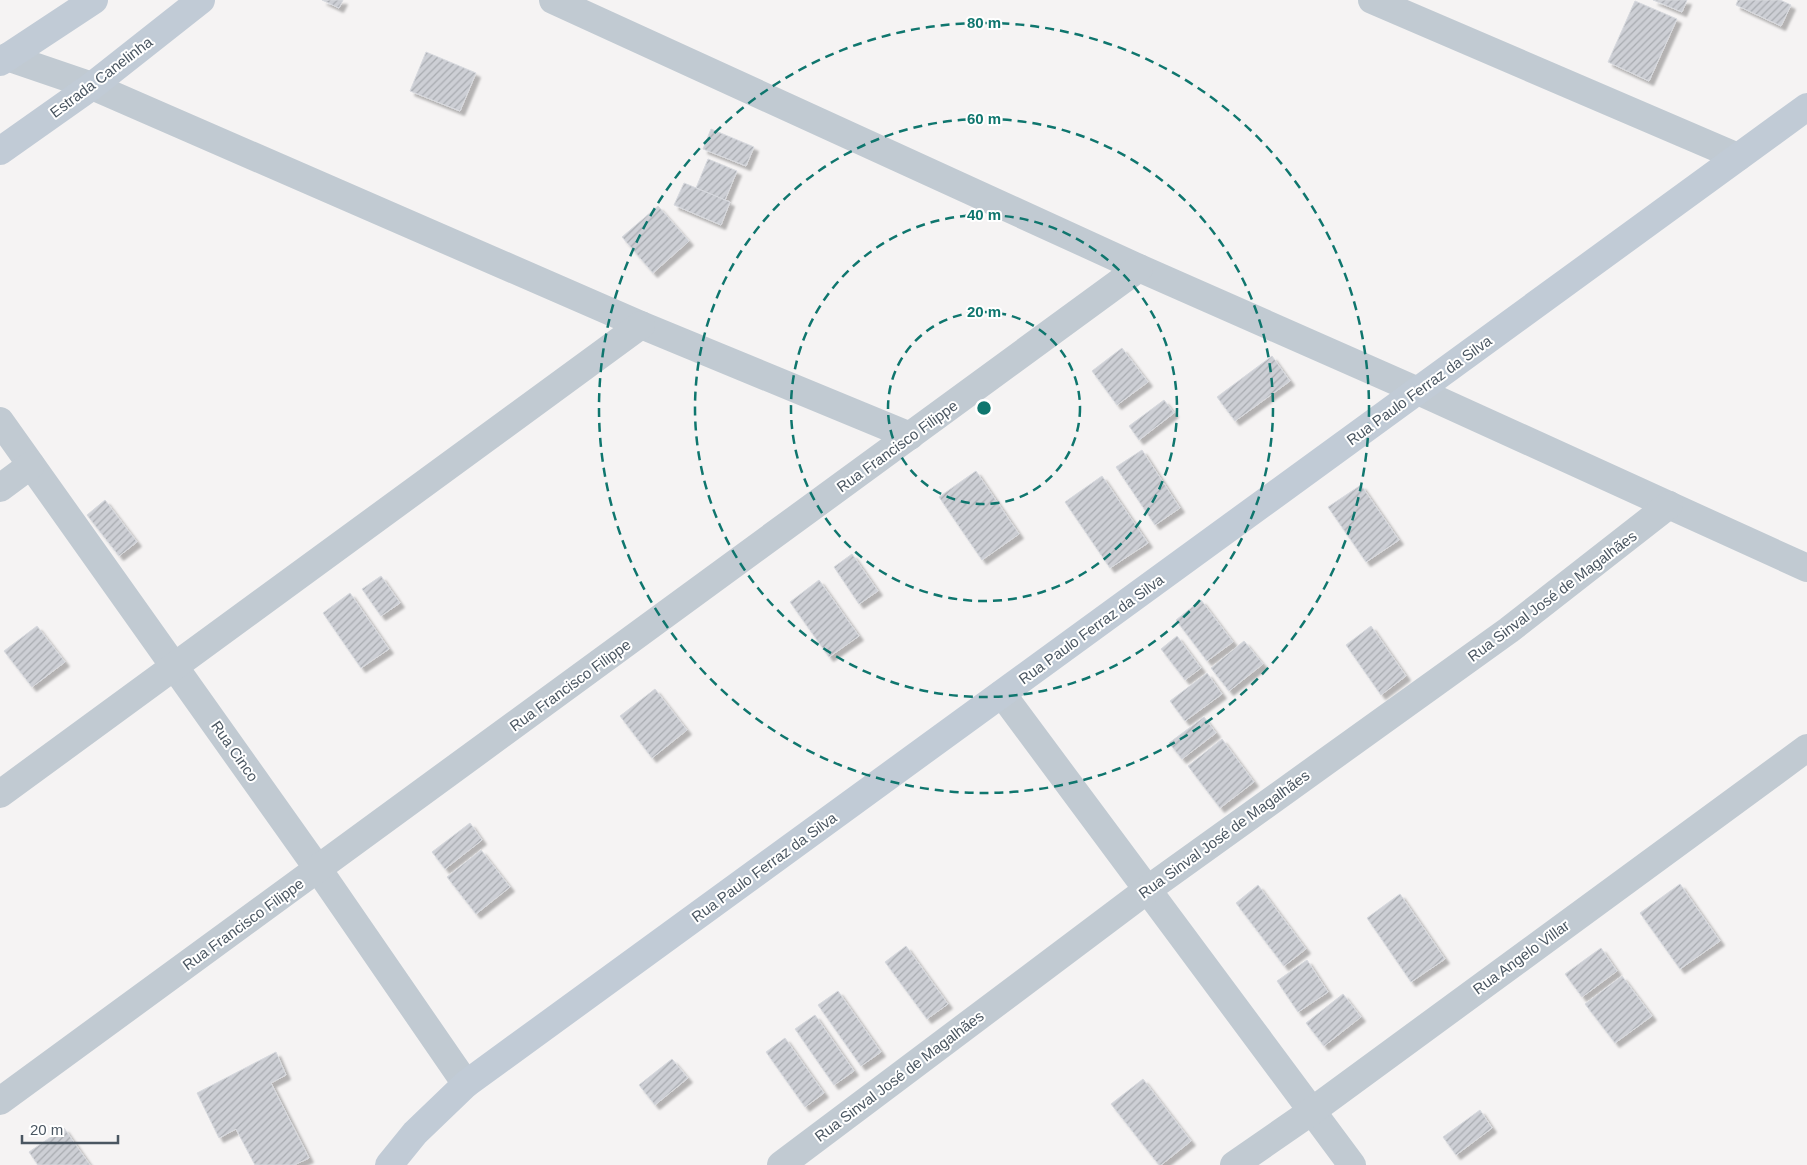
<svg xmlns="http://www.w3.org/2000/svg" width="1807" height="1165" font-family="Helvetica,sans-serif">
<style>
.building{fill:url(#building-hatch);stroke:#d7d9de;filter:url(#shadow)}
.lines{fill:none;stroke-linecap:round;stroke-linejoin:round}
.street{stroke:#c1cad2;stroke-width:28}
.secondary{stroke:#c1cbd6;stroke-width:28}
.ring{fill:none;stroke:#0f766e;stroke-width:2.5;stroke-dasharray:9 6}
.labels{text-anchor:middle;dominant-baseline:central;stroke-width:4;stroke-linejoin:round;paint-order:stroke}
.street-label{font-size:15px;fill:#4a5661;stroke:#fff}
.centre{fill:#0f766e;stroke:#fff;stroke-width:2.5}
.ring-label{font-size:15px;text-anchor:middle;font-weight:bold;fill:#0f766e;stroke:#fff;stroke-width:4;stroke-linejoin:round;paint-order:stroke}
</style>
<defs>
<pattern id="building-hatch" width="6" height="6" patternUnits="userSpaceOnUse" patternTransform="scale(1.25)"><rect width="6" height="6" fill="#cdcfd5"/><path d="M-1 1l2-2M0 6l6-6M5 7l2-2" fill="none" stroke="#a8abb0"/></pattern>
<filter id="shadow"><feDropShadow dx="4.5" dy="4.5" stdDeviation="1" flood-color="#0004"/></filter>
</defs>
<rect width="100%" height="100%" fill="#f5f3f3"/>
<g class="building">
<polygon points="322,0 343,0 339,8"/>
<polygon points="1653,0 1687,0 1682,12"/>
<polygon points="1738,0 1780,0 1791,5 1781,26 1736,5"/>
<polygon points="1635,1 1677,19 1649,81 1608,62"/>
<polygon points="426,52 476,73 460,111 410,91"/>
<polygon points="711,129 754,147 746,166 703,149"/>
<polygon points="708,159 737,171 725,200 696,188"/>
<polygon points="684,183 730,202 721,225 674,205"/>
<polygon points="658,206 689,241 653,273 622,237"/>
<polygon points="1122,348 1148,382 1117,405 1092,371"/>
<polygon points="1272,356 1290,381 1235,421 1217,397"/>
<polygon points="1164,400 1174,413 1139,440 1129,426"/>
<polygon points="1142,450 1180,508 1155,525 1116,467"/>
<polygon points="976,471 1019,534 982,560 939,497"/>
<polygon points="1102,476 1148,543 1110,568 1065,502"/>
<polygon points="1361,485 1399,540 1366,562 1328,507"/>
<polygon points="105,500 137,542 119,556 87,515"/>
<polygon points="852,554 878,591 859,604 834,567"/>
<polygon points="381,576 400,603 381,616 362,589"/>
<polygon points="819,580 859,636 829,657 790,602"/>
<polygon points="350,593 389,649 361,668 323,613"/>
<polygon points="1201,600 1233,642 1207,661 1176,620"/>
<polygon points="37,626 65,662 32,687 4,651"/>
<polygon points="1371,626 1406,676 1381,695 1346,645"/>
<polygon points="1177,636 1201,668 1185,680 1161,649"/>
<polygon points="1244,641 1263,664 1229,691 1211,668"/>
<polygon points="1207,673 1222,694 1185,721 1170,701"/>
<polygon points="655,689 687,730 652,758 620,716"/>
<polygon points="1204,717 1216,733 1182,759 1169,743"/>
<polygon points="1222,739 1254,782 1220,808 1188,766"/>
<polygon points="470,823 482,840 445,869 432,852"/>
<polygon points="481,850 510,887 476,914 447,877"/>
<polygon points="1680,884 1720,941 1680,969 1640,913"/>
<polygon points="1258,885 1306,949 1284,966 1236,903"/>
<polygon points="1400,894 1445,959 1411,982 1367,918"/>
<polygon points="906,946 948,1004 927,1019 885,962"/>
<polygon points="1601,948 1617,971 1582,997 1565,974"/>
<polygon points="1307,960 1328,992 1298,1012 1277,981"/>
<polygon points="1622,976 1652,1016 1615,1043 1585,1004"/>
<polygon points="838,991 881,1052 861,1066 818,1005"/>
<polygon points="1343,994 1361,1017 1324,1046 1306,1023"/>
<polygon points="815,1015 854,1071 834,1085 795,1029"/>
<polygon points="785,1038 824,1093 805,1107 766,1052"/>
<polygon points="276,1052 286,1075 271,1083 309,1158 294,1165 255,1165 236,1129 219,1138 197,1093"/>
<polygon points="672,1059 688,1078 655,1105 639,1085"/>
<polygon points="1143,1079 1191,1141 1161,1165 1159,1165 1111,1104"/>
<polygon points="1480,1110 1492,1128 1456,1155 1443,1137"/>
<polygon points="64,1128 90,1165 38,1165 29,1152"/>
</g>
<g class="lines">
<g class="street">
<polyline points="553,0 1139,268 1418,391 1807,568"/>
<polyline points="1372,0 1738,157"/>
<polyline points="7,57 92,86 641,325 910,436"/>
<polyline points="0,421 318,869 466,1084"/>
<polyline points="0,488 31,465"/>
<polyline points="1002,694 1352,1165"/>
<polyline points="0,794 641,325"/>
<polyline points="0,1101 1139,268"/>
<polyline points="781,1165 1147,890 1509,630 1669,505"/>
<polyline points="1234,1165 1312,1111 1807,748"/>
</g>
<g class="secondary">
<polyline points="0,62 94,0"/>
<polyline points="0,151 92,86 201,0"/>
<polyline points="389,1165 415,1133 466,1084 1807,107"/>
</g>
</g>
<g class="ring">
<circle cx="984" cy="408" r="96"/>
<circle cx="984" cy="408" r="193"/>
<circle cx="984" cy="408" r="289"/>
<circle cx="984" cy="408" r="385"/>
</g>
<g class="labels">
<g class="street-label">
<text transform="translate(101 77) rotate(-37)">Estrada Canelinha</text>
<text transform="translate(1419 390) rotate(-36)">Rua Paulo Ferraz da Silva</text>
<text transform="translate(897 446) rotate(-36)">Rua Francisco Filippe</text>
<text transform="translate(1552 596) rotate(-37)">Rua Sinval José de Magalhães</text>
<text transform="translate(1091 629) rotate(-36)">Rua Paulo Ferraz da Silva</text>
<text transform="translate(570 685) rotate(-36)">Rua Francisco Filippe</text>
<text transform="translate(235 751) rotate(55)">Rua Cinco</text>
<text transform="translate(1224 834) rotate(-36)">Rua Sinval José de Magalhães</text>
<text transform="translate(764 867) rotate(-36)">Rua Paulo Ferraz da Silva</text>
<text transform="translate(243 924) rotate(-36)">Rua Francisco Filippe</text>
<text transform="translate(1521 957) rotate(-36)">Rua Angelo Villar</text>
<text transform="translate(899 1076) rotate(-37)">Rua Sinval José de Magalhães</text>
</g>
</g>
<circle cx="984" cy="408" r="8" class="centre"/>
<g class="ring-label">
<text x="984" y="28">80 m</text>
<text x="984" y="124">60 m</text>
<text x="984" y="220">40 m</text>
<text x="984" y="317">20 m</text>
</g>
<path d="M22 1135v8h96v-8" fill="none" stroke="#4a5661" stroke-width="2.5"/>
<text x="30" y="1135" font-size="15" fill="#4a5661" stroke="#ffffff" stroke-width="4" paint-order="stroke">20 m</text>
</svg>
